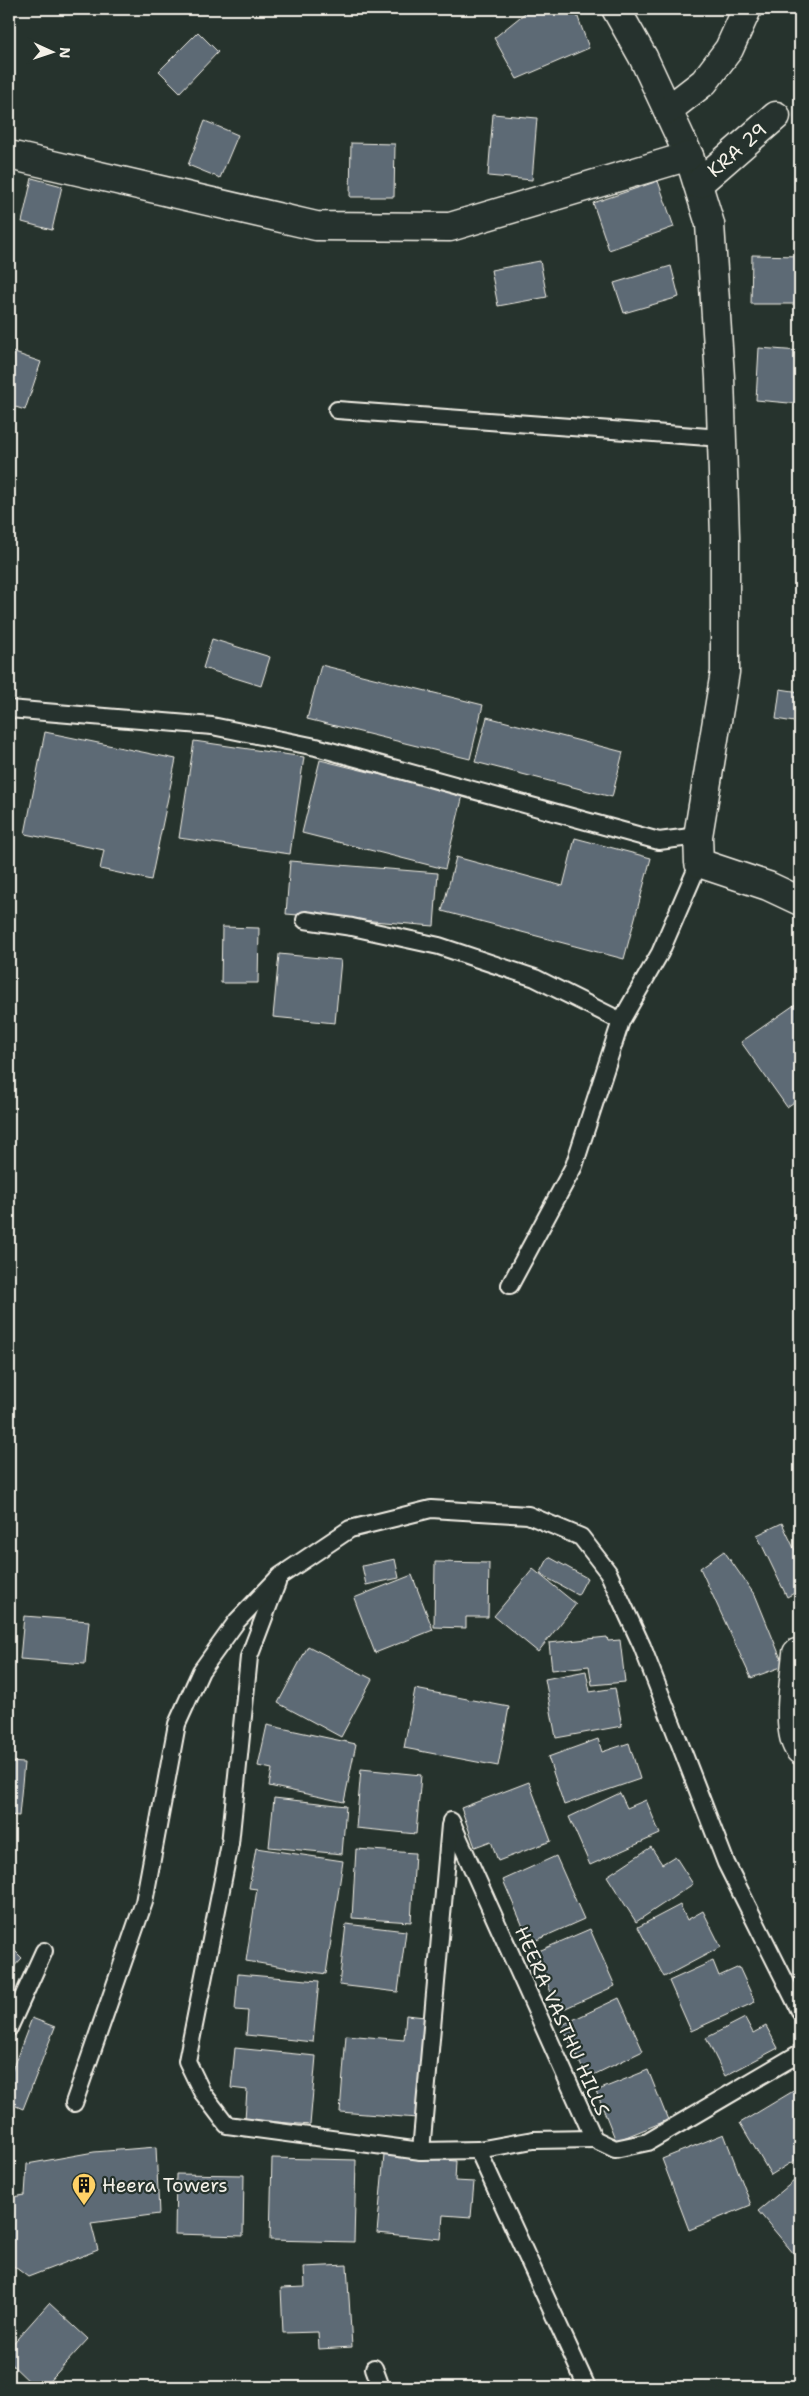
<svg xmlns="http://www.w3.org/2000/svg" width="809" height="2396" font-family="'Shantell Sans',sans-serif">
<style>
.building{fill:#5d6a74;stroke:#f4f1e8}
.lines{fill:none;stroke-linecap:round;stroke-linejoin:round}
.service-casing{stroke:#f4f1e8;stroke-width:20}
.minor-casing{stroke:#f4f1e8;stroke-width:31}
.service{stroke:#26332d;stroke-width:16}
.minor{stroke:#26332d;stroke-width:28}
.labels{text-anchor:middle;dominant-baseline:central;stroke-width:4.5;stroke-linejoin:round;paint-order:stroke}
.street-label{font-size:19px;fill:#f4f1e8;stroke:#26332d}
.poi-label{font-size:19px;fill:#f4f1e8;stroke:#26332d;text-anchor:start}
</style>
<rect width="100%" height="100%" fill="#26332d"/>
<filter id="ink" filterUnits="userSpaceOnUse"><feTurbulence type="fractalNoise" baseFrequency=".02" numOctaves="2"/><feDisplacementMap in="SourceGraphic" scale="10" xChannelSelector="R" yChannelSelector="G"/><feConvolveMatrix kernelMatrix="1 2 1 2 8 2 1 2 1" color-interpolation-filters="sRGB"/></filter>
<g filter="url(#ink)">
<g class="building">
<polygon points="530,9 575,9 589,48 517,79 494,38"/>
<polygon points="198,32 218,52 180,92 159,71"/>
<polygon points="493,114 537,118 532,180 488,176"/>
<polygon points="205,121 238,135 220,178 188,165"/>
<polygon points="351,143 395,144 394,197 350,197"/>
<polygon points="32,178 62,186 52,230 22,222"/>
<polygon points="658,181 674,227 609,250 593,203"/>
<polygon points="752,255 800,256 800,304 751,304"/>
<polygon points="540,261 547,297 498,306 491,270"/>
<polygon points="671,266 679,297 624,313 614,283"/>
<polygon points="759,348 800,351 800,404 756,400"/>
<polygon points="9,351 41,362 25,410 9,405"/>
<rect x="797" y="511" width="3" height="53"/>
<polygon points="212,639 270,657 261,686 203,668"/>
<polygon points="321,665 483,705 470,759 307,719"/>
<polygon points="780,689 800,692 800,723 776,719"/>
<polygon points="487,717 623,752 612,797 475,762"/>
<polygon points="45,732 176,759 151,880 100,869 104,850 25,834"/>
<polygon points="194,741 304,757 290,854 179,838"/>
<polygon points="320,760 463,795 445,869 302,833"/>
<polygon points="575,838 651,858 624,959 442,911 456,857 563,886"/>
<polygon points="290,861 438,873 434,926 286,914"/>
<polygon points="222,927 259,928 258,983 221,983"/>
<polygon points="279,954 341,960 335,1023 273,1017"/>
<polygon points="800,1001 800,1098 787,1107 741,1042"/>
<polygon points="782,1523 800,1561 800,1590 787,1597 757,1535"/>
<polygon points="724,1551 756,1597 784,1666 751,1678 700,1568"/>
<polygon points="549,1557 587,1578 578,1595 540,1574"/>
<polygon points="395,1559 399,1578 366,1585 362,1566"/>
<polygon points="435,1562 489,1563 488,1617 466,1617 466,1628 434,1627"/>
<polygon points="533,1569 576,1604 538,1652 494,1616"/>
<polygon points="412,1575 433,1630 375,1653 354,1598"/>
<polygon points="24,1616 89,1621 85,1664 20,1659"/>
<polygon points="607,1637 608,1641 620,1640 625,1682 592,1685 589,1666 552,1670 549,1643"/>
<polygon points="308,1646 372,1679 341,1737 278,1703"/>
<polygon points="586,1671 590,1692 615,1688 622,1726 556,1738 545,1679"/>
<polygon points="415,1689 509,1707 498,1766 404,1748"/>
<polygon points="267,1725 356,1744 344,1802 269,1786 272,1769 258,1766"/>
<polygon points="598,1739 602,1752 629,1743 640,1779 564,1805 548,1757"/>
<polygon points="9,1762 24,1763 19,1816 9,1815"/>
<polygon points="361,1769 421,1775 416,1834 356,1828"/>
<polygon points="529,1782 551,1841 498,1861 491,1841 475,1847 461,1808"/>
<polygon points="620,1793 627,1808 646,1800 660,1834 590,1865 569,1817"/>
<polygon points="274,1798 346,1806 342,1854 269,1847"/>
<polygon points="651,1847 662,1864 675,1856 693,1884 636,1922 607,1876"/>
<polygon points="256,1848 343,1861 326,1974 246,1961 257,1889 249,1888"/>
<polygon points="356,1849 415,1853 411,1922 352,1918"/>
<polygon points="556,1856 584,1919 530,1943 503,1880"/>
<polygon points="680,1905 687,1920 703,1911 721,1947 664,1977 638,1927"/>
<polygon points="346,1924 406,1931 398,1992 339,1985"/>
<polygon points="590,1929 615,1986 559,2011 534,1953"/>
<polygon points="9,1945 22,1958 9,1972"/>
<polygon points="713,1961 719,1976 739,1967 755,2002 691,2031 669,1981"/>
<polygon points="238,1974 319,1981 313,2042 246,2035 248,2011 235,2010"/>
<polygon points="619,1998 643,2051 587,2078 562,2025"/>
<polygon points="406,2015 425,2017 417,2118 340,2112 346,2035 404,2040"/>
<polygon points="32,2018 55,2027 23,2109 9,2103 9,2078"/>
<polygon points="745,2018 753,2033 766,2026 778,2048 725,2076 706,2038"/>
<polygon points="235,2048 316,2056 310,2125 245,2119 247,2090 231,2088"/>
<polygon points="648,2070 668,2120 616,2141 596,2091"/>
<polygon points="800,2087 800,2157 771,2175 740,2123"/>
<polygon points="724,2134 751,2205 689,2230 662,2159"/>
<polygon points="156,2147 159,2214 91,2223 98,2250 28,2277 11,2264 9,2266 9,2193 12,2197 25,2195 27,2164 94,2152"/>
<polygon points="384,2155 456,2161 455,2181 474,2182 471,2217 443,2215 441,2239 377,2233"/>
<polygon points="272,2158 356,2160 354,2242 270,2240"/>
<polygon points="176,2174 244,2175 243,2236 175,2234"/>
<polygon points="800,2176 800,2259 799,2260 758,2211"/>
<polygon points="347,2265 352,2347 319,2349 318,2332 283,2333 281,2288 305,2287 304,2267"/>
<polygon points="49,2303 88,2339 44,2387 35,2387 9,2362 9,2348"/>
<polygon points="353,2381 355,2387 336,2387"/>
</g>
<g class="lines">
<defs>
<g id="service">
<polyline points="337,410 722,438"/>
<polyline points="9,709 212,726 316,747 659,841 698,836"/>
<polyline points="305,920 352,927 439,946 535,978 621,1021"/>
<polyline points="510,1285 574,1166 621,1021 660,953 699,863"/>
<polyline points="277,1583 249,1657 230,1844 187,2061 202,2092 227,2125 421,2151 478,2150"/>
<polyline points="451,1821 594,2139 533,2140 478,2150 587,2387"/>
<polyline points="9,2028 44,1951"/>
<polyline points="74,2103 144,1902 177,1724 201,1671 237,1621 280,1576 350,1529 431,1509 528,1515 581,1537 608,1572 642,1646 726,1863 800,2011"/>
<polyline points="594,2139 615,2149 648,2142 800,2053"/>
<polyline points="421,2151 450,1825"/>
<polyline points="374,2368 381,2387"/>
</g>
<g id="minor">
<polyline points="616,9 643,57 689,156 710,224 720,378 725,537 725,672 698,836 699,863 768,886 800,901"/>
<polyline points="668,110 704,82 729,49 747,9"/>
<polyline points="9,155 316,226 450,227 689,156"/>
<polyline points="698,184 776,116"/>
<path d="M797 1653C795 1676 785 1733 800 1750"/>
</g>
</defs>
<use href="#service" class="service-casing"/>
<use href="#minor" class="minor-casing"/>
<use href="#service" class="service"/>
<use href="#minor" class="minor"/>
</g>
</g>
<defs>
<symbol id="building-pin" viewBox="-11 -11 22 30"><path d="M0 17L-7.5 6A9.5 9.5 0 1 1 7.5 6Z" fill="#ffd166" stroke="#26332d"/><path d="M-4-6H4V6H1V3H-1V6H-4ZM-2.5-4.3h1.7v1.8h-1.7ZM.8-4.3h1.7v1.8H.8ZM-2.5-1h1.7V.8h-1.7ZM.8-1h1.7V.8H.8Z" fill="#111"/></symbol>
</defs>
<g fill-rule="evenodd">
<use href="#building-pin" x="70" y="2171" width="28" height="38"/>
</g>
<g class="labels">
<g class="street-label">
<text transform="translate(737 150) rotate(-41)">KRA 29</text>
<text transform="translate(562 2021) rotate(66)">HEERA VASTHU HILLS</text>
</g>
<g class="poi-label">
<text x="102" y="2185">Heera Towers</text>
</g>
</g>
<rect width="809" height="2396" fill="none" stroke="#26332d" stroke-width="30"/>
<rect x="15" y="15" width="779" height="2366" fill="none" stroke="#f4f1e8" stroke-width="2" filter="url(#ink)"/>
<g transform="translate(52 52) rotate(93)" stroke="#26332d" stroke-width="4" paint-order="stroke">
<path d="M0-4L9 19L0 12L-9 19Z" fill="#f4f1e8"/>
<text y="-8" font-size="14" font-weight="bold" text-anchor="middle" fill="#f4f1e8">N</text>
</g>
</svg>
